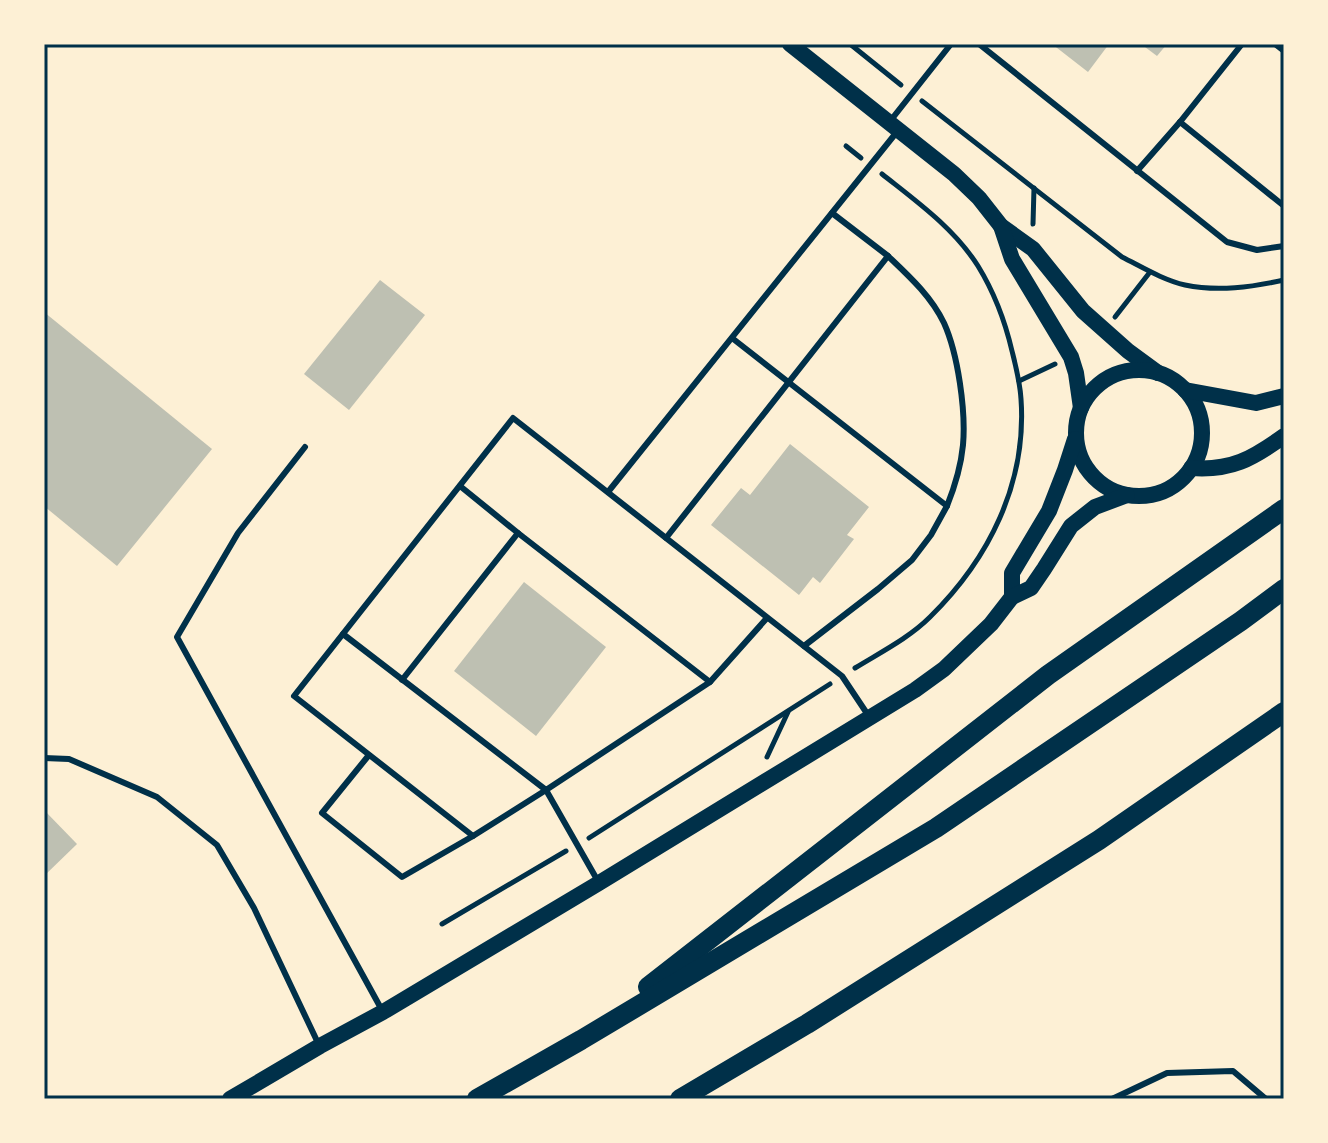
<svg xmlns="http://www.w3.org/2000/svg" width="1328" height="1143" font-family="'Fira Sans Condensed',sans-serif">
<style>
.building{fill:#bec0b2}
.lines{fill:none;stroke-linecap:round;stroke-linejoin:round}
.path{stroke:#003049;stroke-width:5}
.service{stroke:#003049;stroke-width:6}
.secondary{stroke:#003049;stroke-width:16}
.motorway{stroke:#003049;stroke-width:20}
.neatline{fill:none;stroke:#003049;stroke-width:3}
</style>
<rect width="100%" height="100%" fill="#fdf0d5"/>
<g class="building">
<polygon points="1052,44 1109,44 1088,72"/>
<polygon points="1141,44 1167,44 1157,56"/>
<polygon points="380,280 425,315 349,410 304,374"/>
<polygon points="44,312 212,449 117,566 44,506"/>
<polygon points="790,444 869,507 847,535 854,539 820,583 813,577 799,595 711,525 741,488 750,495"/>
<polygon points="524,582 606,647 536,736 454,671"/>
<polygon points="44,810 77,844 44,876"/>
</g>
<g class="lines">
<g class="path">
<polyline points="850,44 901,85"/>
<path d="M922 101 1122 257C1142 267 1163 280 1185 285 1218 292 1252 287 1284 280"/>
<polyline points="846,146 861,158"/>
<polyline points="1033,224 1034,188"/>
<polyline points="1115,317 1150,272"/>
<polyline points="1019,381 1055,364"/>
<path d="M855 668C881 652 909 638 930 617 989 559 1027 483 1021 399 1020 382 1016 367 1012 351 1005 321 994 292 978 266 954 228 916 201 882 174"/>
<polyline points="767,757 788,712"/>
<polyline points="589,838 830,684"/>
<polyline points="442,924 566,851"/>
</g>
<g class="service">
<polyline points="979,44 1227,242 1257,250 1284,246"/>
<polyline points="1275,44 1284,51"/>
<polyline points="891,120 951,44"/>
<polyline points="1180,122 1284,206"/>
<polyline points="1137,171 1180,122 1242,44"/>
<path d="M732 338 947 506C955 486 961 466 963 445 966 411 958 354 944 323 931 296 909 276 888 256"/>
<polyline points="305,447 238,533 177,637 383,1012"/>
<polyline points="608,492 896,133"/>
<polyline points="518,533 710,682"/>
<polyline points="666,538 888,256 832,213"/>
<polyline points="343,634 546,790 710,682 767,618"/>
<polyline points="804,646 878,589 912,560 931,535 947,506"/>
<polyline points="402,680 518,533 460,486"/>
<polyline points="369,755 322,813 402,877 473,836 294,696 513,418 842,676 868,715"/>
<polyline points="44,758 69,759 157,797 217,845 254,908 318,1043"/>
<polyline points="473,836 546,790 599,883"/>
<polyline points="1112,1099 1167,1073 1233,1071 1266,1099"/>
</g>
<g class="secondary">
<polyline points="790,44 954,174 979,198 1001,226 1033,249 1083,311 1128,351 1158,373"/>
<polyline points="1001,226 1012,259 1071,357 1076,373 1081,408"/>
<circle cx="1139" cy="433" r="63"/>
<polyline points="1185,390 1256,403 1284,396"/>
<path d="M1191 468C1231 471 1252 459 1284 436"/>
<polyline points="1012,597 1012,573 1049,511 1065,470 1075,439"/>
<polyline points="230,1099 320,1046 383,1012 599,883 915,690 944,669 991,624 1012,597 1031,588 1044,569 1071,526 1095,507 1127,495"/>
</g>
<g class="motorway">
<polyline points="648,987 1048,675 1284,509"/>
<polyline points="477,1099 581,1040 936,828 1241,621 1284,589"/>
<polyline points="680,1099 807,1024 1099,840 1284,712"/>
</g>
</g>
<rect width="1328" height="1143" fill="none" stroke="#fdf0d5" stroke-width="92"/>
<rect x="46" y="46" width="1236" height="1051" class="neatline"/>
</svg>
